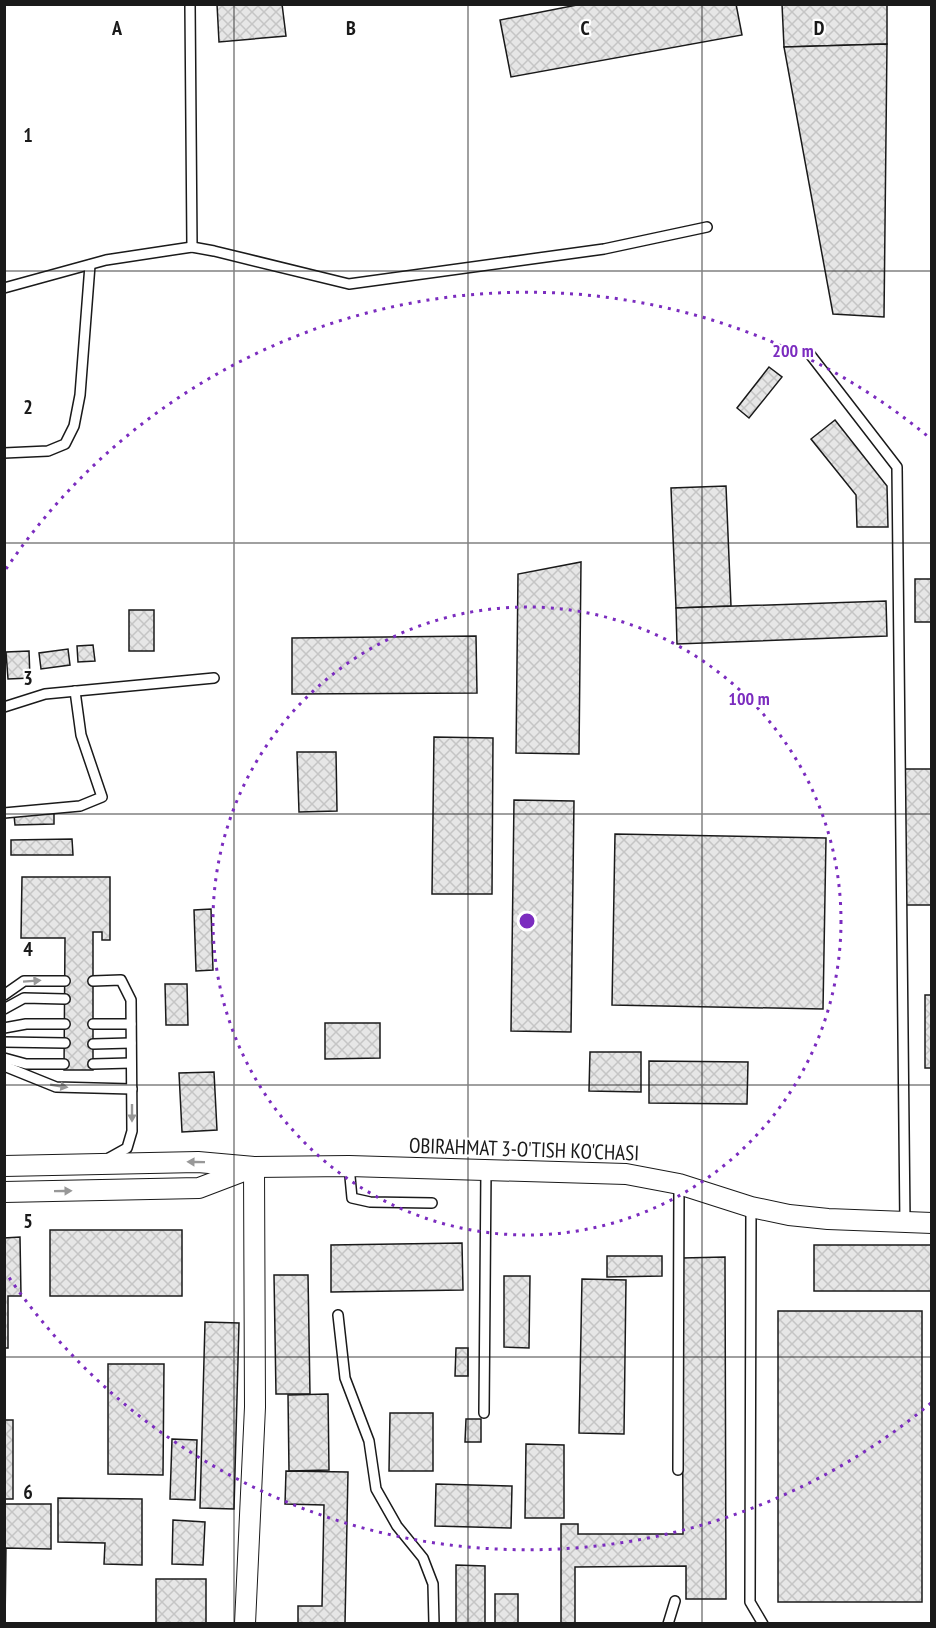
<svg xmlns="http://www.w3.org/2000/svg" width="936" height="1628" font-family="'PT Sans Narrow',sans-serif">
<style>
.building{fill:url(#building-cross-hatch);stroke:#1a1a1a;stroke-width:1.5}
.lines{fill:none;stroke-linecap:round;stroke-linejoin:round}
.service-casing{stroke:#1a1a1a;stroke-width:12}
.minor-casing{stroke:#1a1a1a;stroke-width:22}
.service{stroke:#fff;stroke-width:9}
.minor{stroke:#fff;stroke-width:20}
.oneway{fill:#989898}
.grid{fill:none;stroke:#1a1a1a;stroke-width:1.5;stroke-opacity:0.55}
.ring{fill:none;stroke:#7b2cbf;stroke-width:3;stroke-dasharray:3 6}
.labels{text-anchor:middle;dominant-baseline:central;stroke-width:4.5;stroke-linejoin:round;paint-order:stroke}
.street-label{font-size:21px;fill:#1a1a1a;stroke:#fff}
.grid-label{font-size:20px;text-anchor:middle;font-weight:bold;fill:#1a1a1a;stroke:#fff;stroke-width:4.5;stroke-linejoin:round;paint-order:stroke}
.centre{fill:#7b2cbf;stroke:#fff;stroke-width:3}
.ring-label{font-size:18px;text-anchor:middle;font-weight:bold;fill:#7b2cbf;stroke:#fff;stroke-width:4.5;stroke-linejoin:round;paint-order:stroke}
</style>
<defs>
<pattern id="building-cross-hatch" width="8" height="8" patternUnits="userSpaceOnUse" patternTransform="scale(1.5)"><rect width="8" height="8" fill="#e6e6e6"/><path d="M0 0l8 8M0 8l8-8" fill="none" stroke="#c5c5c5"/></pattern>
</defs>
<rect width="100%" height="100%" fill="#fff"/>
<g class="building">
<polygon points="217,4 282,4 286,36 219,42"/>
<polygon points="582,4 736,4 742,35 511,77 500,20"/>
<polygon points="782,4 887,4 887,44 784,47"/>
<polygon points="887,44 884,317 833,314 784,47"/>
<polygon points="769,367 782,377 749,418 737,408"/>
<polygon points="835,420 887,486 888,527 857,527 856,495 811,439"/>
<polygon points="726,486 731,606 676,608 671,488"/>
<polygon points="581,562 579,754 516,753 518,574"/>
<rect x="915" y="579" width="17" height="43"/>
<polygon points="886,601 887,636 677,644 676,608"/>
<rect x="129" y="610" width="25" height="41"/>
<polygon points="476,636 477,693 292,694 292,638"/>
<polygon points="93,645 95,661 78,662 77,646"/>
<polygon points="68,649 70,665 41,669 39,653"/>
<polygon points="29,651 30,678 8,679 6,652"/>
<polygon points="434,737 493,738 492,894 432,894"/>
<polygon points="297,752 336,752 337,811 299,812"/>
<polygon points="904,769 932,769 932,905 905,905"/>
<polygon points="514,800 574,801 571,1032 511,1031"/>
<polygon points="54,813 54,824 15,825 14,815"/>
<polygon points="615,834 826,838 823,1009 612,1005"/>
<polygon points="72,839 73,855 11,855 11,840"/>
<polygon points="22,877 110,877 110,940 102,940 102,932 93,932 93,1070 64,1070 65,938 21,938"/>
<polygon points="211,909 213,970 196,971 194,910"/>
<polygon points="165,984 187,984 188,1025 166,1025"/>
<rect x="925" y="995" width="7" height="73"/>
<polygon points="325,1023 380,1023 380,1058 325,1059"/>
<polygon points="590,1052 641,1052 641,1092 589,1091"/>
<polygon points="649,1061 748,1062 747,1104 649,1103"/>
<polygon points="214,1072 217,1130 182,1132 179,1073"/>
<rect x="50" y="1230" width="132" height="66"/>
<polygon points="20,1237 21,1296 8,1296 8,1348 4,1348 4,1238"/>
<polygon points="462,1243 463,1290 331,1292 331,1245"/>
<rect x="814" y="1245" width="118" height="46"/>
<polygon points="607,1256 662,1256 662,1276 607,1277"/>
<polygon points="725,1257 726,1599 686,1599 686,1566 575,1567 575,1624 561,1624 561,1524 578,1524 578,1534 683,1534 682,1258"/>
<polygon points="274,1275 308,1275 310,1394 276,1394"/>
<polygon points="504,1276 530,1276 529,1348 504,1347"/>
<polygon points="582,1279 626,1280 624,1434 579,1433"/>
<rect x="778" y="1311" width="144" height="291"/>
<polygon points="205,1322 239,1323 234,1509 200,1508"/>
<polygon points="456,1348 468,1348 468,1376 455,1376"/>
<polygon points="108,1364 164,1364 163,1475 108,1474"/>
<polygon points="328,1394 329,1470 289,1471 288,1395"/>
<polygon points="390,1413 433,1413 433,1471 389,1471"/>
<polygon points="466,1419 481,1419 481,1442 465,1442"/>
<rect x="4" y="1420" width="9" height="79"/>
<polygon points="172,1439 197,1440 195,1500 170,1499"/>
<polygon points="526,1444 564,1445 564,1518 525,1518"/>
<polygon points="286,1471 348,1472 345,1624 298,1624 298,1606 322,1606 324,1505 285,1504"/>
<polygon points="436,1484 512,1486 511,1528 435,1526"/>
<polygon points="58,1498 142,1499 142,1565 104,1564 105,1543 58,1542"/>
<polygon points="4,1504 51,1504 51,1549 6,1548 5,1624"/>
<polygon points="173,1520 205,1522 203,1565 172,1564"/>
<polygon points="456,1565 485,1566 485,1624 456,1624"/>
<rect x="156" y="1579" width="50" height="45"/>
<rect x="495" y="1594" width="23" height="30"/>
</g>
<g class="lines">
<defs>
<g id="service">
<polyline points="190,4 192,247"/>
<polyline points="4,288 106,260 192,247 214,251 349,284 604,249 707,227"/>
<polyline points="809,353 897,467 905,1222"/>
<polyline points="4,453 48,451 65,444 74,426 80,395 90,265"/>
<polyline points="4,707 45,694 214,678"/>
<polyline points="4,813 80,806 102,797 81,735 75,691"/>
<polyline points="93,981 121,980 131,1000 132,1131 127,1148 109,1158"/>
<polyline points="4,995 24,981 65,981"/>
<polyline points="4,1009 24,998 65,999"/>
<polyline points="93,1024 131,1024"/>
<polyline points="4,1028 26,1024 65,1024"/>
<polyline points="4,1042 65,1043"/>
<polyline points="93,1044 131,1043"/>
<polyline points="4,1058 26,1064 64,1064"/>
<polyline points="93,1064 131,1063"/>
<polyline points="4,1066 56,1087 132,1089"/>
<polyline points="349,1166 352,1198 370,1202 432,1203"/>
<polyline points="751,1207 750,1602 763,1624"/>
<polyline points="338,1315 345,1378 369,1441 376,1489 397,1526 423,1558 433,1584 434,1624"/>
<polyline points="484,1413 486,1170"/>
<polyline points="678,1470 679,1184"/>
<polyline points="668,1624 675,1601"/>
</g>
<g id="minor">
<polyline points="4,1166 198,1162 254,1167 349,1166 626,1174 679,1184 751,1207 789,1215 828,1219 932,1223"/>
<polyline points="4,1192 199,1188 249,1169"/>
<polyline points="245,1624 255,1407 254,1167"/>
</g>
</defs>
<use href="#service" class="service-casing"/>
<use href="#minor" class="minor-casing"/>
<use href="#service" class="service"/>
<use href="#minor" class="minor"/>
</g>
<defs><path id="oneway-solid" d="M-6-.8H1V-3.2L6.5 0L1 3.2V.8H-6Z" transform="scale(1.5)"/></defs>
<g class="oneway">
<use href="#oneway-solid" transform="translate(32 981) rotate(-4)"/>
<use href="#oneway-solid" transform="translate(59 1086) rotate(9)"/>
<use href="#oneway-solid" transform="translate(132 1113) rotate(90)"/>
<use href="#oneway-solid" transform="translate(196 1162) rotate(-179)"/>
<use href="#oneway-solid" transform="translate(63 1191) rotate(-1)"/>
</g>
<path class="grid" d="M234 4V1624M468 4V1624M702 4V1624M4 271H932M4 543H932M4 814H932M4 1085H932M4 1357H932"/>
<g class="ring">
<circle cx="527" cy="921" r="314"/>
<path d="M931 1403A629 629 0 0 1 6 1273M6 569A629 629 0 0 1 931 439"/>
</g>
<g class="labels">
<g class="street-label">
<text transform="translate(524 1149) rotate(2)">OBIRAHMAT 3-O'TISH KO'CHASI</text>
</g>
</g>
<g class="grid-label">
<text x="117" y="35">A</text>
<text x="351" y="35">B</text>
<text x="585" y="35">C</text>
<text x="819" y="35">D</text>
<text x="28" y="142">1</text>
<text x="28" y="414">2</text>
<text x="28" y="685">3</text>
<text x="28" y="956">4</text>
<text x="28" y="1228">5</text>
<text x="28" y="1499">6</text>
</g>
<circle cx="527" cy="921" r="9" class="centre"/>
<g class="ring-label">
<text x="793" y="357">200 m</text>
<text x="749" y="705">100 m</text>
</g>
<rect width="936" height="1628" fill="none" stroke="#1a1a1a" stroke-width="12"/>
</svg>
